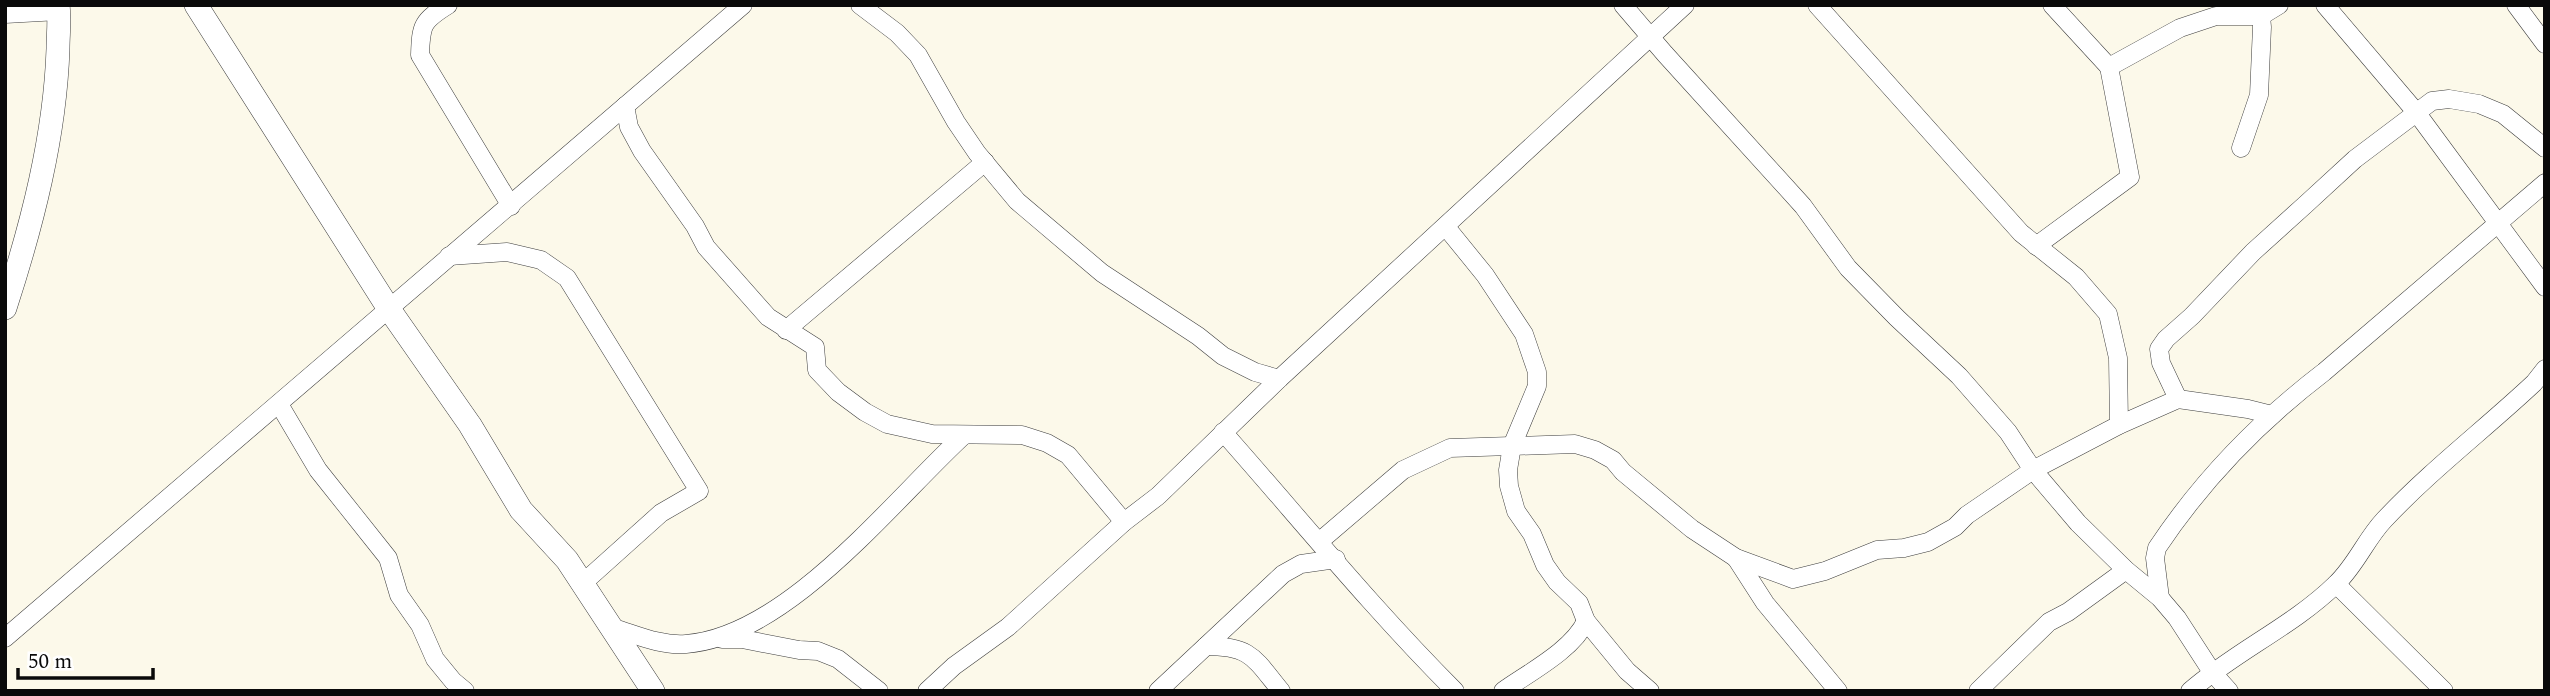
<svg xmlns="http://www.w3.org/2000/svg" width="2550" height="696" font-family="Spectral,serif">
<style>
.lines{fill:none;stroke-linecap:round;stroke-linejoin:round}
.minor-casing{stroke:#3d3d3d;stroke-width:19}
.tertiary-casing{stroke:#3d3d3d;stroke-width:24}
.minor{stroke:#fff;stroke-width:18}
.tertiary{stroke:#fff;stroke-width:23}
</style>
<rect width="100%" height="100%" fill="#fcf9ea"/>
<g class="lines">
<defs>
<g id="minor">
<path d="M448 5C422 21 421 25 420 55L511 206"/>
<polyline points="860,5 897,33 918,55 956,122 977,153 1017,201 1102,273 1198,336 1223,356 1255,372 1279,379"/>
<polyline points="1623,5 1665,54 1803,206 1848,268 1897,318 1959,376 2008,432 2033,470 2078,523 2126,570 2160,598 2177,618 2212,672 2229,691"/>
<polyline points="1817,5 2021,233 2076,277 2108,314 2118,358 2119,425"/>
<polyline points="2052,5 2109,67 2180,28 2216,16 2261,16 2279,5"/>
<polyline points="2325,5 2416,112 2545,287"/>
<polyline points="2516,5 2545,44"/>
<polyline points="5,14 59,11"/>
<polyline points="625,106 629,127 642,151 695,226 706,247 768,317 815,347 817,370 838,392 865,412 887,424 932,434 1022,435 1047,443 1068,455 1124,522"/>
<polyline points="2241,148 2259,95 2262,27 2260,5"/>
<polyline points="1446,227 1485,275 1524,334 1537,372 1537,386 1512,446 1508,470 1509,486 1516,511 1532,534 1545,565 1557,582 1579,603 1586,621 1627,671 1650,691"/>
<polyline points="2036,246 2130,177 2109,67"/>
<polyline points="449,256 507,252 541,260 567,278 699,491 661,513 583,583"/>
<polyline points="786,330 985,162"/>
<polyline points="2178,399 2161,363 2159,349 2166,339 2192,316 2253,252 2305,205 2355,159 2432,101 2449,99 2479,104 2503,114 2545,148"/>
<polyline points="279,404 318,470 388,558 399,595 420,625 435,659 453,681 465,691"/>
<path d="M1223 432C1300 519 1373 609 1455 691"/>
<polyline points="1320,541 1403,470 1450,448 1575,444 1595,450 1613,460 1623,472 1692,529 1736,558 1793,579 1825,571 1877,550 1904,548 1928,542 1955,527 1967,515 2033,470 2119,425 2178,399 2248,409 2272,415"/>
<polyline points="1736,558 1765,603 1838,691"/>
<polyline points="2336,584 2444,691"/>
<path d="M2160 598 2155 558 2157 548C2201 482 2260 421 2324 372L2545 183"/>
<path d="M614 628C637 635 661 646 686 644 788 636 892 501 964 435"/>
<polyline points="5,638 743,5"/>
<polyline points="722,639 742,639 799,650 818,651 838,659 879,691"/>
<path d="M1206 646C1251 646 1254 658 1281 691"/>
<polyline points="927,691 954,666 1008,627 1124,522 1158,496 1279,379 1685,5"/>
<polyline points="1158,691 1283,574 1301,564 1336,559"/>
<path d="M1503 691C1528 673 1573 650 1586 621"/>
<polyline points="1978,691 2049,622 2068,612 2126,570"/>
<path d="M2190 691C2236 651 2293 626 2336 584 2356 565 2366 539 2384 520 2431 470 2485 429 2534 383L2545 369"/>
</g>
<g id="tertiary">
<polyline points="196,5 389,309 470,425 521,510 567,560 653,691"/>
<path d="M5 308C32 225 55 137 58 49 58 34 60 20 58 5"/>
</g>
</defs>
<use href="#minor" class="minor-casing"/>
<use href="#tertiary" class="tertiary-casing"/>
<use href="#minor" class="minor"/>
<use href="#tertiary" class="tertiary"/>
</g>
<rect width="2550" height="696" fill="none" stroke="#0a0a0a" stroke-width="14"/>
<path d="M18 668v10h135v-10" fill="none" stroke="#0a0a0a" stroke-width="3.5"/>
<text x="28" y="668" font-size="21" fill="#0a0a0a" stroke="#ffffff" stroke-width="5" paint-order="stroke">50 m</text>
</svg>
